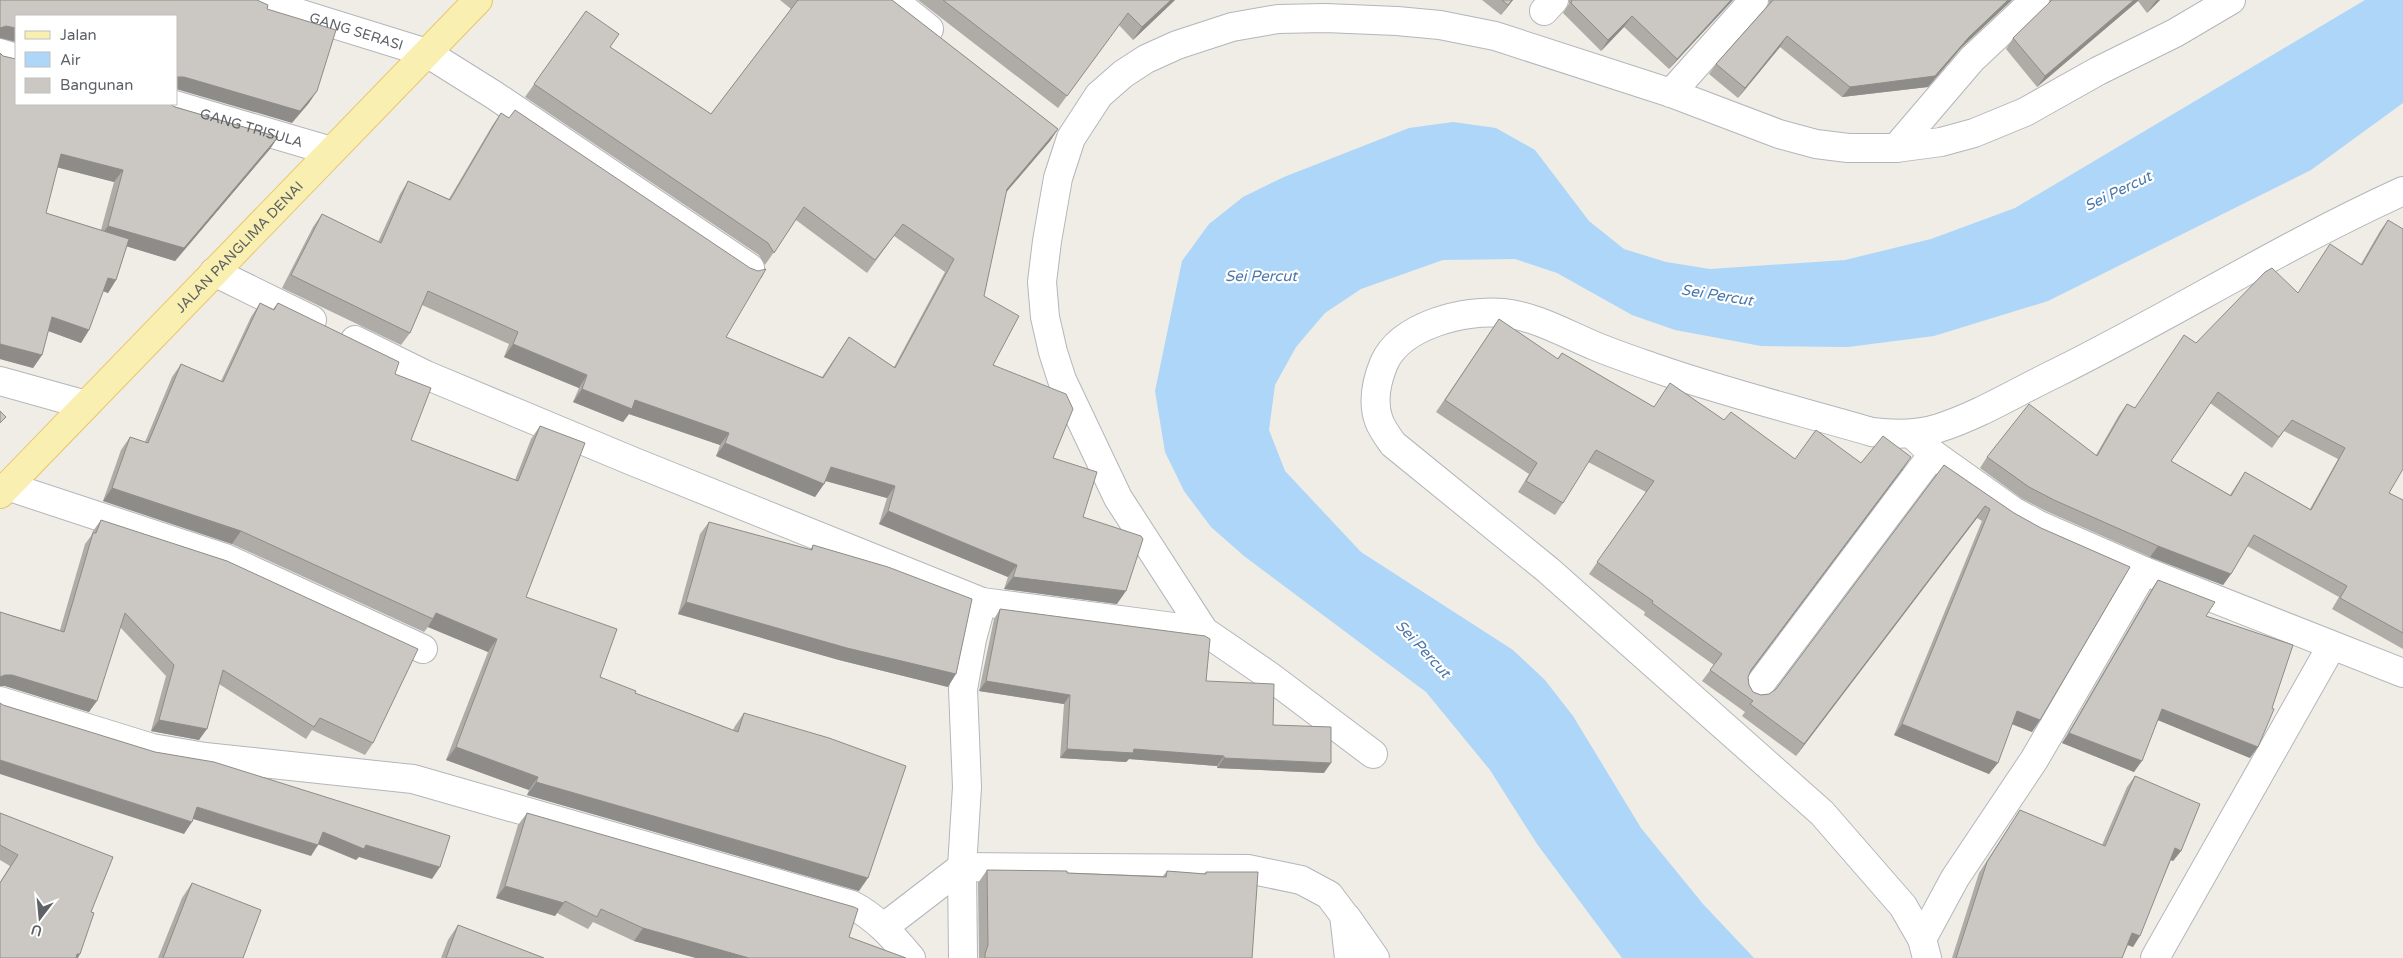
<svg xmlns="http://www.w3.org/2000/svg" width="2403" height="958" font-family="'Varela Round',sans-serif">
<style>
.water{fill:#add6f9}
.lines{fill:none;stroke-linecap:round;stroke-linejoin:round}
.minor-casing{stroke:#b3b6ba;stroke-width:30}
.primary-casing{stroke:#e7c668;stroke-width:30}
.minor{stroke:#fff;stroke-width:28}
.primary{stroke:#f9efb1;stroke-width:28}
.wall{fill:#afaca8;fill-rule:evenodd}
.shaded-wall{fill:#8e8c88}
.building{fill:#cbc8c3;stroke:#8e8c88;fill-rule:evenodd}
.labels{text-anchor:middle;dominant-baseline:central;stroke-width:4.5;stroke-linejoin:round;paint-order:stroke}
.street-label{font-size:14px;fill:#5e6165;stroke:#fff}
.water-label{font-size:15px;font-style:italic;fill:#4a77aa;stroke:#fff}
</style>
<rect width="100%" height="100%" fill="#efede6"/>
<polygon class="water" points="2365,0 2403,0 2403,103 2311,170 2048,301 1934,336 1848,347 1761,346 1675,330 1632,315 1557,273 1515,259 1443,260 1361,289 1325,313 1296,347 1275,385 1269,430 1285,471 1361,552 1513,650 1545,680 1573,716 1641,828 1703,904 1754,958 1622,958 1537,844 1490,770 1426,692 1244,556 1211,527 1184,491 1165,452 1155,391 1182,261 1209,224 1243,197 1284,177 1409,128 1453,122 1496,128 1535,150 1589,221 1624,249 1666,262 1710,269 1845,260 1931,239 2015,208"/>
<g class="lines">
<defs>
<g id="minor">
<path id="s1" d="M256 0 427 53 494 95 750 268"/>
<polyline points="893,0 929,29"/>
<polyline points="1544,11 1554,0"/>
<polyline points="0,53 16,58"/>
<polyline points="1671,93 1754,0"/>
<path id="s2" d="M171 104 331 151"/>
<polyline points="1896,148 1972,59 2035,0"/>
<polyline points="214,272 312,320"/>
<polyline points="355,340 426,375 632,461 982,602 1204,631"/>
<polyline points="0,381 86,405"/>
<polyline points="1912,434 1933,454 2013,511 2039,525 2144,571 2403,673"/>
<polyline points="7,486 225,558 423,649"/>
<polyline points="1755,691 1933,454"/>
<path d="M0 701 152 748 205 757 413 779 852 905C877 918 893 937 911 958"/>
<polyline points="1373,754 1268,675 1204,631 1118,498 1062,380 1053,352 1045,317 1042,282 1047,241 1058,178 1071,138 1099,95 1123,74 1146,59 1177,45 1232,27 1278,19 1325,18 1397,21 1440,25 1495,36 1671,93 1779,134 1816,144 1848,148 1896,148 1941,142 1974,133 2025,112 2098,71 2175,33 2231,0"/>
<polyline points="1347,918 1375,958"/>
<polyline points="884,927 962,867 1248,869 1301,880 1329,895 1344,915 1349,958"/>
<polyline points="1922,939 1955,878 2034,760 2144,571"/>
<polyline points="963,958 962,867 967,787 963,689 972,639 982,602"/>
<path d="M1927 958 1922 939 1903 906 1822 813 1548 570 1393 444C1388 437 1382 429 1379 421 1372 402 1377 380 1384 363 1401 325 1465 309 1503 313 1535 316 1566 334 1595 346 1614 354 1635 361 1655 368 1726 393 1800 411 1872 432 1896 435 1917 435 1939 428 1980 415 2018 391 2056 373 2173 315 2284 245 2403 191"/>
<polyline points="2155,958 2331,647"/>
</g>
<g id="primary">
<path id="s3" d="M0 494 478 0"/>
</g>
</defs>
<use href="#minor" class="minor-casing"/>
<use href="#primary" class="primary-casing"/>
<use href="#minor" class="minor"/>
<use href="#primary" class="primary"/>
</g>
<g class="wall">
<polygon points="780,0 892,0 1058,129 1050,141 1006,192 984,296 993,365 1053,458 1083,517 1117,604 1004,589 1008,577 879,524 887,498 826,481 815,497 716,456 720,445 629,414 623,422 573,402 579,388 504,357 509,344 422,305 410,333 401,345 282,288 313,227 322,214 378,242 400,194 408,181 449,199 492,126 501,113 726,337 822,377 849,337 894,367 945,272 894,236 867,273 796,220 765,265 759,255 525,97 586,11 610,47 711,114 791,9"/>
<polygon points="918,0 1175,0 1133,40 1119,25 1058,108"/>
<polygon points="1482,0 1513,0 1501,15"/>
<polygon points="1569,0 1733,0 1669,69 1624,27 1601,51 1563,13 1569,4"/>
<polygon points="1769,0 2012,0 1961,48 1928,87 1842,97 1780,47 1738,98 1709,74 1716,64 1768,5 1769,3"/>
<polygon points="2050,0 2160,0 2147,13 2138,1 2037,87 2006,49 2013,38 2050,2"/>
<path d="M0 53 3 56 278 137 270 149 175 261 127 246 116 280 108 293 103 291 89 330 81 343 48 331 42 355 33 368 0 359ZM57 167 114 182 101 230 46 213Z"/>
<path d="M2388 220 2389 493 2403 500V649L2332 609 2339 597 2247 546 2231 574 2223 585 2150 557 2046 511 2021 498 1980 468 1987 457 2096 455 2119 415 2127 404 2135 408 2196 343 2298 293 2361 264 2380 231ZM2210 403 2272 448 2284 431 2338 459 2310 509 2245 472 2230 495 2171 461Z"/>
<polygon points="260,303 273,309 278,303 395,374 411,440 515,480 531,439 540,426 526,597 600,677 635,693 733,730 735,726 744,713 859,891 527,795 529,790 446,760 488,652 428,627 424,632 232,544 103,501 121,450 130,437 145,442 172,377 181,364 221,381 251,317"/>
<polygon points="1499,319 1557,359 1562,353 1654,407 1724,420 1795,459 1861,463 1903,469 1750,672 1748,677 1749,685 1753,692 1761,695 1769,694 1776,689 1944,465 2014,513 2040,720 2032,732 2012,724 1989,774 1894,735 1982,521 1977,518 1796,756 1742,716 1745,712 1702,681 1714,665 1644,615 1645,612 1589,574 1646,492 1588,462 1563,503 1555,515 1518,492 1529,474 1436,412"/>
<polygon points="101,520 373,743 365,755 312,730 306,739 219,684 199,740 151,731 166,676 120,627 89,712 5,686 0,686 0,612 60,630 85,544 91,536 93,531"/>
<polygon points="709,522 810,550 813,545 948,687 839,660 678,614 700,534"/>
<polygon points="2158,580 2206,616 2250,758 2158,720 2134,772 2062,743 2151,590"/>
<polygon points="1000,609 1206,681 1273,725 1324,773 1217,768 1217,766 1129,759 1126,762 1060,758 1064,704 979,691 994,619"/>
<polygon points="2135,776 2181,851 2173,861 2171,860 2133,947 2128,945 2122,958 1952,958 1979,873 2020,810 2102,845 2127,787"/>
<polygon points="0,813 91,912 0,958 0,882 10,866 0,860"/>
<polygon points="527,813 849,937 906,958 696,958 634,941 593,922 588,929 557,913 555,916 496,898 518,825"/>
<polygon points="987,870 1163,876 1167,871 1204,874 1206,872 1252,958 979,958 978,883"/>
<polygon points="192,883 243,958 158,958 182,898"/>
<polygon points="458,925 544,958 441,958 448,940"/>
</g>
<g class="shaded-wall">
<polygon points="1171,0 1175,0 1133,40 1142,27"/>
<polygon points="1512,0 1513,0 1501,15 1508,5"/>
<polygon points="1731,0 1733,0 1669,69 1677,59"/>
<polygon points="2008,0 2012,0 1961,48 1928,87 1842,97 1850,87"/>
<polygon points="2134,0 2139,0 2037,87 2045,76"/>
<polygon points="2157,0 2160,0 2147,13 2155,2"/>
<polygon points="1632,16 1624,27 1601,51 1608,40"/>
<polygon points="6,26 16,28 16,42 0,38 0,28"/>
<polygon points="1787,36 1780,47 1738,98 1745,88"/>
<polygon points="176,77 184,77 317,91 309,103 292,123 176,89"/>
<polygon points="1058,129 1050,141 998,202 1007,189"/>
<polygon points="278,137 270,149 175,261 99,238 108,226"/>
<polygon points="61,154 123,170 114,182 52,166"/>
<polygon points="108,278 116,280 108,293 100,290"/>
<polygon points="52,317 89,330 81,343 43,329"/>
<polygon points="0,344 42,355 33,368 0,359"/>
<polygon points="513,344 587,375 579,388 504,357"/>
<polygon points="582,389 635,400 729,433 720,445 629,414 623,422 573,402"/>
<polygon points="725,443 824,484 815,497 716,456"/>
<polygon points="1911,457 1903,469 1743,682 1751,670"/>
<polygon points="831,467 895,486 887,498 822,480"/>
<polygon points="112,488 241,531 232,544 103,501"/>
<polygon points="1985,506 1977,518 1796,756 1804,744"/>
<polygon points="888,511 1017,565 1008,577 879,524"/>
<polygon points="2158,546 2231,574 2223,585 2150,557"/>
<polygon points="1013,577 1126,591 1117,604 1004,589"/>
<polygon points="686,602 956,674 948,687 839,660 678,614"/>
<polygon points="436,613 497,639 488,652 428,627"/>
<polygon points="5,675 12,675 97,701 89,712 5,686 0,686 0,677"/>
<polygon points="986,681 1070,695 1064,704 979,691"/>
<polygon points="2162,709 2258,747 2250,758 2155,719"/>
<polygon points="2017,711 2040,720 2032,732 2009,723"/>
<polygon points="159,720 207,729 199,740 151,731"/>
<polygon points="1902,724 1998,763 1989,774 1894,735"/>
<polygon points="2069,733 2142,761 2134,772 2062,743"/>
<polygon points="456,747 538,777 529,790 446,760"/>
<polygon points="1067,749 1134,749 1224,756 1217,766 1129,759 1126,762 1060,758"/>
<polygon points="1224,758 1331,763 1324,773 1217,768"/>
<polygon points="0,760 192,822 184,834 0,774"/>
<polygon points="536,782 868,878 859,891 527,795"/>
<polygon points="197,807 318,845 311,856 190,818"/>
<polygon points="323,832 366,845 440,867 432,879 359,857 356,860 315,843"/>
<polygon points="2175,848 2181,851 2173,861 2168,859"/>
<polygon points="505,886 564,903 555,916 496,898"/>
<polygon points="643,928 749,958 696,958 634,941"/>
<polygon points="2132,933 2140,936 2133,947 2125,944"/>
<polygon points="77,954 80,954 78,958 74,958"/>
</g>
<g class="building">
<polygon points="0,0 257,0 268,5 267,9 336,30 317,91 300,111 184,77 176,77 176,16 16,16 16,28 6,26 0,28"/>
<polygon points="798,0 892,0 1058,129 1007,189 984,296 1019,316 993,365 1066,394 1073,409 1053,458 1097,472 1083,517 1141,536 1143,539 1126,591 1013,577 1017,565 888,511 895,486 831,467 824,484 725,443 729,433 635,400 632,409 582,389 587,375 513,344 518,332 428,291 410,333 291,275 322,214 381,243 408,181 450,200 501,113 509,118 515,110 750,268 758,271 766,269 726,337 823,378 849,337 895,368 954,259 903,224 875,260 804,207 774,253 768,243 534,84 586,11 619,34 610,47 711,114"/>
<polygon points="943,0 1171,0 1142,27 1128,13 1067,96"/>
<polygon points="1502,0 1512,0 1508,5"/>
<polygon points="1572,0 1731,0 1677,59 1632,16 1608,40 1571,3"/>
<polygon points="1773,0 2008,0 1969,37 1935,76 1850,87 1787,36 1745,88 1716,64"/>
<polygon points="2052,0 2134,0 2045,76 2013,38"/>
<polygon points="0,53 3,56 16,59 16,104 170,104 175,107 278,137 184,248 108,226 123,170 61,154 46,213 129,239 116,280 108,278 89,330 52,317 42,355 0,344"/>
<path d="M2388 220 2403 229V469L2389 493 2403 500V633L2340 598 2347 586 2254 535 2231 574 2158 546 2054 500 2029 487 1987 457 2029 404 2097 456 2127 404 2135 408 2184 335 2196 343 2265 272 2272 268 2298 293 2330 244 2362 265ZM2218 392 2279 437 2292 420 2345 448 2311 510 2245 472 2231 496 2171 461Z"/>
<polygon points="260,303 274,310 278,303 399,362 395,374 431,388 411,440 518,481 540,426 585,443 526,597 617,629 600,677 636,691 635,693 738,732 744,713 829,738 906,766 868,878 536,782 538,777 456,747 497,639 436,613 433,619 241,531 112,488 130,437 148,443 181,364 223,382"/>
<polygon points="1499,319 1558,359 1562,353 1654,407 1670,383 1724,420 1731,412 1795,459 1816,430 1861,463 1883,436 1911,457 1751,670 1748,677 1749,685 1753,692 1761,695 1769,694 1776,689 1944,465 2014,513 2041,528 2130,567 2040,720 2017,711 1998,763 1902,724 1990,509 1985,506 1804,744 1750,704 1753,701 1710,670 1722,654 1652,603 1653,601 1597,562 1654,481 1596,450 1563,503 1526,481 1537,463 1445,400"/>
<polygon points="0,411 6,417 0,423"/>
<polygon points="101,520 227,561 418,649 373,743 320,718 314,727 223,670 207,729 159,720 174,665 125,613 97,701 12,675 5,675 0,677 0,612 64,632 93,533 96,533"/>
<polygon points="709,522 812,550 813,545 888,567 972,599 956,674 847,648 686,602"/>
<polygon points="2158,580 2215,602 2206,616 2293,645 2272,708 2274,709 2258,747 2162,709 2142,761 2069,733"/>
<polygon points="1000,609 1205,636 1210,639 1206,681 1274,684 1273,725 1331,727 1331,763 1224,758 1224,756 1134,749 1133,753 1067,749 1070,695 986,681"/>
<polygon points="0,703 3,705 155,752 214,762 450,836 440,867 366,845 364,849 323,832 318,845 197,807 192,822 0,760"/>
<polygon points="2135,776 2200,804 2181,851 2175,848 2140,936 2132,933 2122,958 1956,958 1987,862 2020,810 2105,846"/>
<polygon points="0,813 113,857 91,912 94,913 80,954 77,954 76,958 0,958 0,883 18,855 0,845"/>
<polygon points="527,813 854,907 858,909 849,937 906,958 749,958 643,928 601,909 597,917 565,901 564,903 505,886"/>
<polygon points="987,870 1067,871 1067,873 1166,877 1167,871 1206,874 1206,872 1258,872 1252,958 985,958 985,954 988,945"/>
<polygon points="192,883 261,910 243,958 163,958"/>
<polygon points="458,925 544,958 446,958"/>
</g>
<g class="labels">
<g class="street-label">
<text stroke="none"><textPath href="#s1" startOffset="105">GANG SERASI</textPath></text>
<text stroke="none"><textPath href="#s2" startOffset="84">GANG TRISULA</textPath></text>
<text stroke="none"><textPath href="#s3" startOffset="344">JALAN PANGLIMA DENAI</textPath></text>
</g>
<g class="water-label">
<text transform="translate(2118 191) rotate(-26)">Sei Percut</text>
<text x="1261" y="276">Sei Percut</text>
<text transform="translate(1717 295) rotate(9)">Sei Percut</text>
<text transform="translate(1423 649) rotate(47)">Sei Percut</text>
</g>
</g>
<rect x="15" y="15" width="162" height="90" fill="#ffffff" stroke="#bfc0c1"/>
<rect x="25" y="31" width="25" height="8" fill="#f9efb1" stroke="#bfc0c1"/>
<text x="60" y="40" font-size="15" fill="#5e6165">Jalan</text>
<rect x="25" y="52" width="25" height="15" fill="#add6f9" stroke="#bfc0c1"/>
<text x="60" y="65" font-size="15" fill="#5e6165">Air</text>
<rect x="25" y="78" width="25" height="15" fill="#cbc8c3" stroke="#bfc0c1"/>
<text x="60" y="90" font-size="15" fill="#5e6165">Bangunan</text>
<g transform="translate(40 918) rotate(196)" stroke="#ffffff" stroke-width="4" paint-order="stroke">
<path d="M0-4L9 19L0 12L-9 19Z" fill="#5e6165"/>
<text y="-8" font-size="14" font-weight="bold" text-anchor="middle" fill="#5e6165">U</text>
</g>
</svg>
